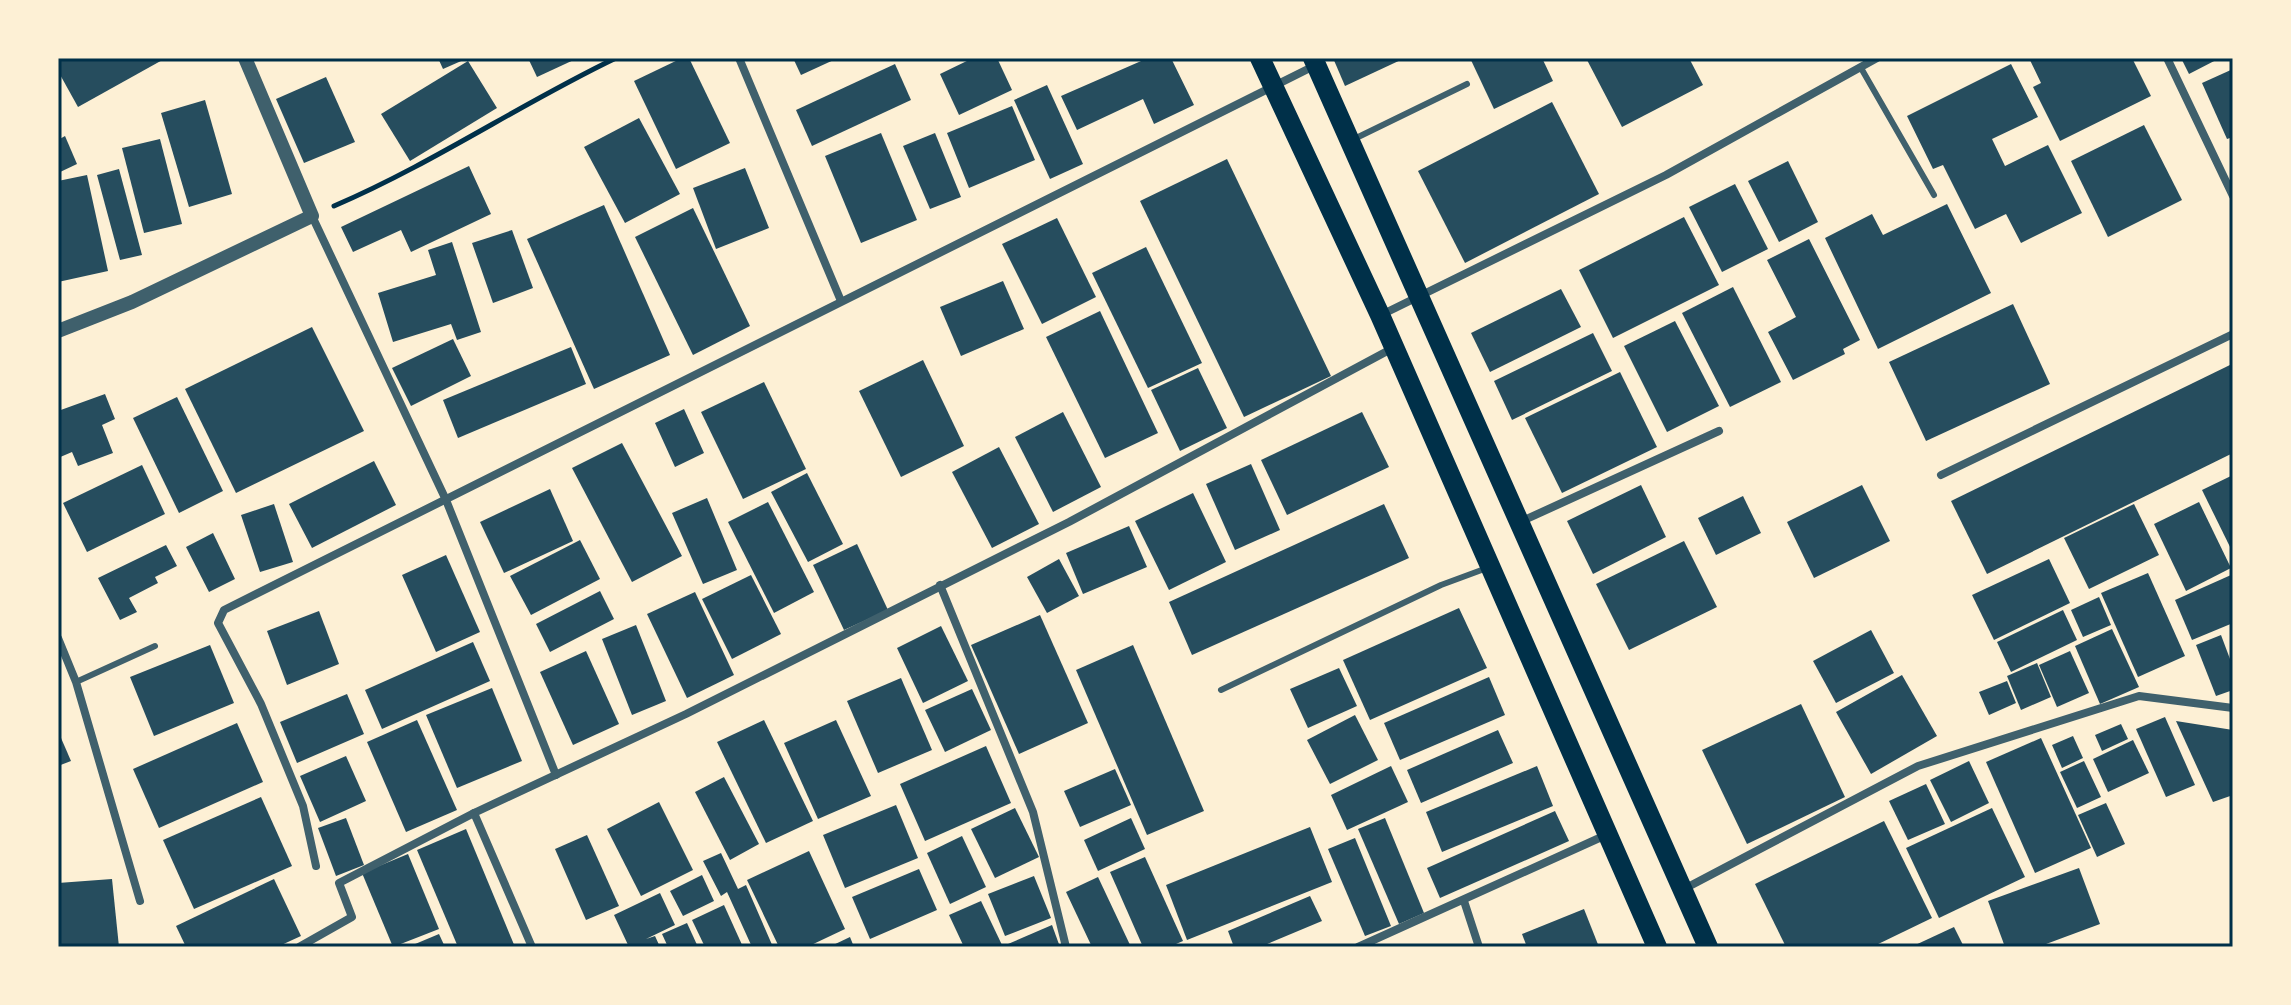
<svg xmlns="http://www.w3.org/2000/svg" width="2291" height="1005" font-family="'IBM Plex Sans',sans-serif">
<style>
.building{fill:#264d5e}
.lines{fill:none;stroke-linecap:round;stroke-linejoin:round}
.path{stroke:#003049;stroke-width:5}
.service{stroke:#3f606c;stroke-width:6}
.minor{stroke:#3f606c;stroke-width:8}
.tertiary{stroke:#3f606c;stroke-width:14}
.primary{stroke:#003049;stroke-width:20}
.neatline{fill:none;stroke:#003049;stroke-width:3}
</style>
<rect width="100%" height="100%" fill="#fdf0d5"/>
<g class="building">
<polygon points="58,58 166,58 78,107 58,71"/>
<polygon points="438,58 468,58 443,69"/>
<polygon points="528,58 578,58 537,77"/>
<polygon points="682,58 689,58 730,143 676,169 634,81"/>
<polygon points="793,58 838,58 801,75"/>
<polygon points="973,58 997,58 1012,90 959,115 940,74"/>
<polygon points="1148,58 1171,58 1194,105 1154,124 1143,99 1077,130 1061,96"/>
<polygon points="1333,58 1405,58 1345,86"/>
<polygon points="1470,58 1542,58 1553,81 1494,109"/>
<polygon points="1586,58 1689,58 1703,85 1622,127"/>
<polygon points="2029,58 2132,58 2151,96 2060,141 2033,87 2041,83"/>
<polygon points="2181,58 2220,58 2189,74"/>
<polygon points="468,61 497,108 410,161 381,114"/>
<polygon points="895,64 911,100 812,146 796,110"/>
<polygon points="2011,64 2038,117 1992,139 2005,166 2048,145 2082,213 2021,243 2006,214 1975,229 1943,165 1933,169 1907,116"/>
<polygon points="2233,69 2233,137 2227,139 2202,83"/>
<polygon points="326,77 355,142 304,163 276,99"/>
<polygon points="1047,85 1083,164 1050,179 1014,100"/>
<polygon points="205,100 232,194 189,207 161,113"/>
<polygon points="1552,102 1599,194 1465,263 1418,171"/>
<polygon points="1012,106 1035,160 969,188 947,133"/>
<polygon points="639,118 680,194 625,223 584,147"/>
<polygon points="2144,125 2182,200 2108,237 2071,161"/>
<polygon points="881,133 917,220 861,243 825,156"/>
<polygon points="935,133 961,197 930,209 903,146"/>
<polygon points="65,136 77,164 58,173 58,140"/>
<polygon points="160,139 182,224 144,233 122,148"/>
<polygon points="1227,159 1331,376 1244,417 1140,201"/>
<polygon points="1788,161 1818,222 1779,242 1748,181"/>
<polygon points="469,166 491,214 411,252 401,230 353,252 341,227"/>
<polygon points="745,168 769,228 716,249 693,188"/>
<polygon points="119,169 142,255 120,260 97,175"/>
<polygon points="87,175 108,271 58,282 58,181"/>
<polygon points="1735,184 1768,249 1722,272 1689,207"/>
<polygon points="1947,204 1991,293 1878,349 1825,238 1872,214 1883,235"/>
<polygon points="604,205 670,355 594,389 527,239"/>
<polygon points="693,208 750,326 693,355 635,237"/>
<polygon points="1684,217 1719,285 1613,338 1579,270"/>
<polygon points="1057,218 1096,297 1042,324 1002,244"/>
<polygon points="512,230 533,288 493,303 472,243"/>
<polygon points="1809,239 1860,340 1843,349 1845,354 1793,380 1768,332 1796,317 1767,260"/>
<polygon points="452,242 481,332 457,340 451,324 393,342 378,293 436,275 428,250"/>
<polygon points="1146,247 1202,363 1148,388 1092,273"/>
<polygon points="1003,281 1024,329 961,356 940,307"/>
<polygon points="1733,287 1781,382 1730,407 1682,313"/>
<polygon points="1561,289 1581,327 1490,372 1471,333"/>
<polygon points="2013,304 2050,384 1926,441 1889,362"/>
<polygon points="1100,311 1158,433 1105,458 1046,337"/>
<polygon points="1675,321 1719,406 1667,432 1624,346"/>
<polygon points="312,327 364,431 236,493 185,389"/>
<polygon points="1593,333 1612,371 1512,420 1494,381"/>
<polygon points="453,339 471,376 411,406 392,368"/>
<polygon points="571,347 586,384 458,438 443,400"/>
<polygon points="923,360 964,446 901,477 859,391"/>
<polygon points="2232,364 2233,453 1987,574 1951,501"/>
<polygon points="1198,368 1227,428 1180,451 1151,390"/>
<polygon points="1620,372 1657,447 1562,493 1525,418"/>
<polygon points="764,382 806,469 743,499 701,412"/>
<polygon points="105,394 115,419 102,425 113,453 78,466 72,452 58,458 58,411"/>
<polygon points="177,397 223,491 179,513 133,418"/>
<polygon points="684,409 704,453 675,467 655,423"/>
<polygon points="1063,412 1101,487 1053,512 1015,437"/>
<polygon points="1362,412 1389,467 1287,515 1261,460"/>
<polygon points="622,443 682,556 632,582 572,468"/>
<polygon points="999,447 1039,524 992,548 952,472"/>
<polygon points="374,461 396,505 312,548 289,504"/>
<polygon points="1251,464 1280,530 1235,550 1206,484"/>
<polygon points="142,465 165,514 87,552 63,503"/>
<polygon points="807,473 843,544 808,562 771,492"/>
<polygon points="2233,475 2233,553 2202,490"/>
<polygon points="1641,485 1666,537 1593,574 1567,521"/>
<polygon points="1862,485 1890,541 1814,578 1787,522"/>
<polygon points="550,489 573,541 504,573 480,522"/>
<polygon points="1193,493 1226,562 1169,590 1135,521"/>
<polygon points="1743,496 1761,533 1716,555 1698,518"/>
<polygon points="707,498 737,570 703,584 672,513"/>
<polygon points="768,502 814,592 774,613 728,522"/>
<polygon points="2199,502 2231,568 2186,591 2154,524"/>
<polygon points="274,504 293,562 260,572 241,515"/>
<polygon points="1384,504 1409,558 1192,655 1169,602"/>
<polygon points="2134,504 2159,555 2089,589 2064,538"/>
<polygon points="1129,526 1147,567 1083,594 1066,553"/>
<polygon points="213,533 235,579 209,592 186,547"/>
<polygon points="580,540 600,579 531,615 510,576"/>
<polygon points="1684,541 1717,607 1629,650 1596,584"/>
<polygon points="857,544 888,610 844,630 813,565"/>
<polygon points="166,545 177,566 155,577 158,583 129,598 137,612 120,620 98,578"/>
<polygon points="446,555 480,632 436,652 402,575"/>
<polygon points="1059,559 1079,596 1047,613 1027,577"/>
<polygon points="2049,559 2070,603 1994,640 1972,595"/>
<polygon points="2148,573 2185,656 2138,677 2101,593"/>
<polygon points="751,575 781,634 732,659 702,599"/>
<polygon points="2231,575 2233,623 2192,640 2175,600"/>
<polygon points="600,591 614,619 550,652 536,624"/>
<polygon points="695,592 734,675 687,698 647,614"/>
<polygon points="2099,597 2111,625 2083,637 2071,610"/>
<polygon points="1459,608 1487,668 1370,720 1343,660"/>
<polygon points="2063,610 2077,640 2011,672 1997,642"/>
<polygon points="319,611 339,664 287,685 267,631"/>
<polygon points="1040,615 1088,723 1019,754 971,645"/>
<polygon points="636,625 666,701 632,715 602,639"/>
<polygon points="941,626 968,681 923,703 897,648"/>
<polygon points="2112,629 2139,687 2100,704 2075,646"/>
<polygon points="1871,630 1894,673 1836,703 1813,661"/>
<polygon points="2221,635 2233,667 2233,690 2216,696 2196,645"/>
<polygon points="473,642 490,681 382,729 365,690"/>
<polygon points="210,645 234,703 154,736 130,677"/>
<polygon points="1133,645 1204,811 1147,835 1076,670"/>
<polygon points="586,651 619,724 573,745 540,672"/>
<polygon points="2070,651 2089,693 2057,707 2039,665"/>
<polygon points="2037,663 2051,697 2021,710 2007,676"/>
<polygon points="1339,668 1357,706 1308,728 1290,689"/>
<polygon points="1902,675 1937,736 1871,774 1836,712"/>
<polygon points="1489,677 1505,715 1400,760 1384,723"/>
<polygon points="901,678 932,750 878,773 847,701"/>
<polygon points="2007,681 2016,703 1989,715 1979,692"/>
<polygon points="492,688 522,761 457,788 426,715"/>
<polygon points="972,689 991,730 945,752 925,710"/>
<polygon points="347,694 364,734 297,763 280,722"/>
<polygon points="1801,704 1845,797 1747,844 1702,750"/>
<polygon points="1355,715 1378,760 1330,784 1307,740"/>
<polygon points="2165,717 2195,785 2166,797 2136,729"/>
<polygon points="417,720 457,810 406,832 367,742"/>
<polygon points="764,720 813,821 766,843 717,742"/>
<polygon points="836,720 871,796 818,819 784,743"/>
<polygon points="2176,721 2233,730 2233,795 2213,802"/>
<polygon points="237,723 263,782 159,828 133,769"/>
<polygon points="2121,724 2128,739 2102,751 2095,735"/>
<polygon points="1498,730 1513,763 1421,803 1407,770"/>
<polygon points="58,731 71,761 58,766"/>
<polygon points="2073,736 2083,758 2062,768 2052,745"/>
<polygon points="2041,738 2091,848 2035,873 1986,762"/>
<polygon points="2133,740 2149,773 2108,792 2093,759"/>
<polygon points="986,746 1011,803 925,841 900,784"/>
<polygon points="346,756 366,801 320,822 300,776"/>
<polygon points="1969,761 1989,803 1951,822 1930,780"/>
<polygon points="2084,761 2101,797 2077,808 2060,772"/>
<polygon points="1391,766 1408,802 1347,830 1331,795"/>
<polygon points="1537,766 1553,806 1442,852 1426,812"/>
<polygon points="1115,769 1131,805 1080,827 1064,791"/>
<polygon points="724,777 759,844 730,860 695,792"/>
<polygon points="1926,784 1945,824 1908,840 1889,801"/>
<polygon points="261,797 292,866 194,909 163,840"/>
<polygon points="659,802 693,870 641,896 607,829"/>
<polygon points="2106,803 2125,844 2097,857 2078,815"/>
<polygon points="896,805 918,858 845,888 823,835"/>
<polygon points="1015,808 1039,857 995,878 971,829"/>
<polygon points="1992,808 2025,877 1939,918 1906,848"/>
<polygon points="1555,811 1569,841 1440,898 1427,868"/>
<polygon points="346,818 364,865 336,876 318,828"/>
<polygon points="1131,818 1145,849 1098,871 1084,840"/>
<polygon points="1385,818 1424,913 1399,924 1358,829"/>
<polygon points="1884,821 1932,918 1872,947 1786,947 1755,884"/>
<polygon points="1310,827 1332,882 1187,940 1166,885"/>
<polygon points="466,829 515,947 458,947 417,850"/>
<polygon points="587,835 619,906 586,920 555,849"/>
<polygon points="962,836 986,887 950,904 927,853"/>
<polygon points="1355,838 1391,926 1365,936 1328,849"/>
<polygon points="809,851 845,929 807,947 779,947 747,880"/>
<polygon points="721,853 738,889 746,885 773,947 752,947 727,892 721,896 703,861"/>
<polygon points="408,854 439,929 393,947 362,873"/>
<polygon points="1145,857 1183,941 1169,947 1143,947 1110,872"/>
<polygon points="2079,868 2100,924 2038,947 2005,947 1988,901"/>
<polygon points="919,869 937,910 870,939 852,897"/>
<polygon points="702,875 714,901 683,916 670,891"/>
<polygon points="1034,876 1051,918 1005,936 988,894"/>
<polygon points="1098,877 1131,947 1092,947 1066,892"/>
<polygon points="112,879 119,947 58,947 58,883"/>
<polygon points="274,879 301,936 277,947 186,947 176,926"/>
<polygon points="660,893 675,925 646,939 655,936 660,947 629,947 614,915"/>
<polygon points="1310,896 1322,921 1260,947 1234,947 1228,931"/>
<polygon points="981,901 1002,945 998,947 964,947 949,915"/>
<polygon points="724,905 743,947 705,947 692,920"/>
<polygon points="1584,909 1599,947 1527,947 1522,934"/>
<polygon points="687,923 698,947 668,947 662,934"/>
<polygon points="1052,925 1060,947 1010,947 1008,944"/>
<polygon points="1954,927 1964,947 1911,947"/>
<polygon points="439,934 445,947 408,947"/>
<polygon points="850,937 854,947 829,947"/>
</g>
<g class="lines">
<path class="path" d="M334 206C432 164 520 104 616 58"/>
<g class="service">
<polyline points="1861,68 1934,195"/>
<polyline points="1352,140 1467,84"/>
<polyline points="76,682 155,646"/>
<polyline points="1221,690 1441,585 1487,568"/>
</g>
<g class="minor">
<polyline points="739,58 841,301"/>
<polyline points="2167,58 2233,196"/>
<polyline points="312,216 446,500 556,775"/>
<polyline points="1381,315 1666,175 1877,58"/>
<polyline points="1941,475 2233,334"/>
<polyline points="1520,522 1719,431"/>
<polyline points="940,585 1033,812 1066,947"/>
<polyline points="58,638 76,682 140,901"/>
<polyline points="474,813 532,947"/>
<polyline points="316,866 303,806 261,704 218,623 224,610 1316,65"/>
<polyline points="1684,889 1918,766 2139,696 2233,708"/>
<polyline points="1464,901 1479,947"/>
<polyline points="299,947 352,917 339,883 474,813 686,714 1069,522 1393,348"/>
<polyline points="1358,947 1606,835"/>
</g>
<polyline class="tertiary" points="58,331 132,302 312,216 245,58"/>
<g class="primary">
<polyline points="1260,58 1380,315 1657,947"/>
<polyline points="1313,58 1708,947"/>
</g>
</g>
<rect width="2291" height="1005" fill="none" stroke="#fdf0d5" stroke-width="120"/>
<rect x="60" y="60" width="2171" height="885" class="neatline"/>
</svg>
